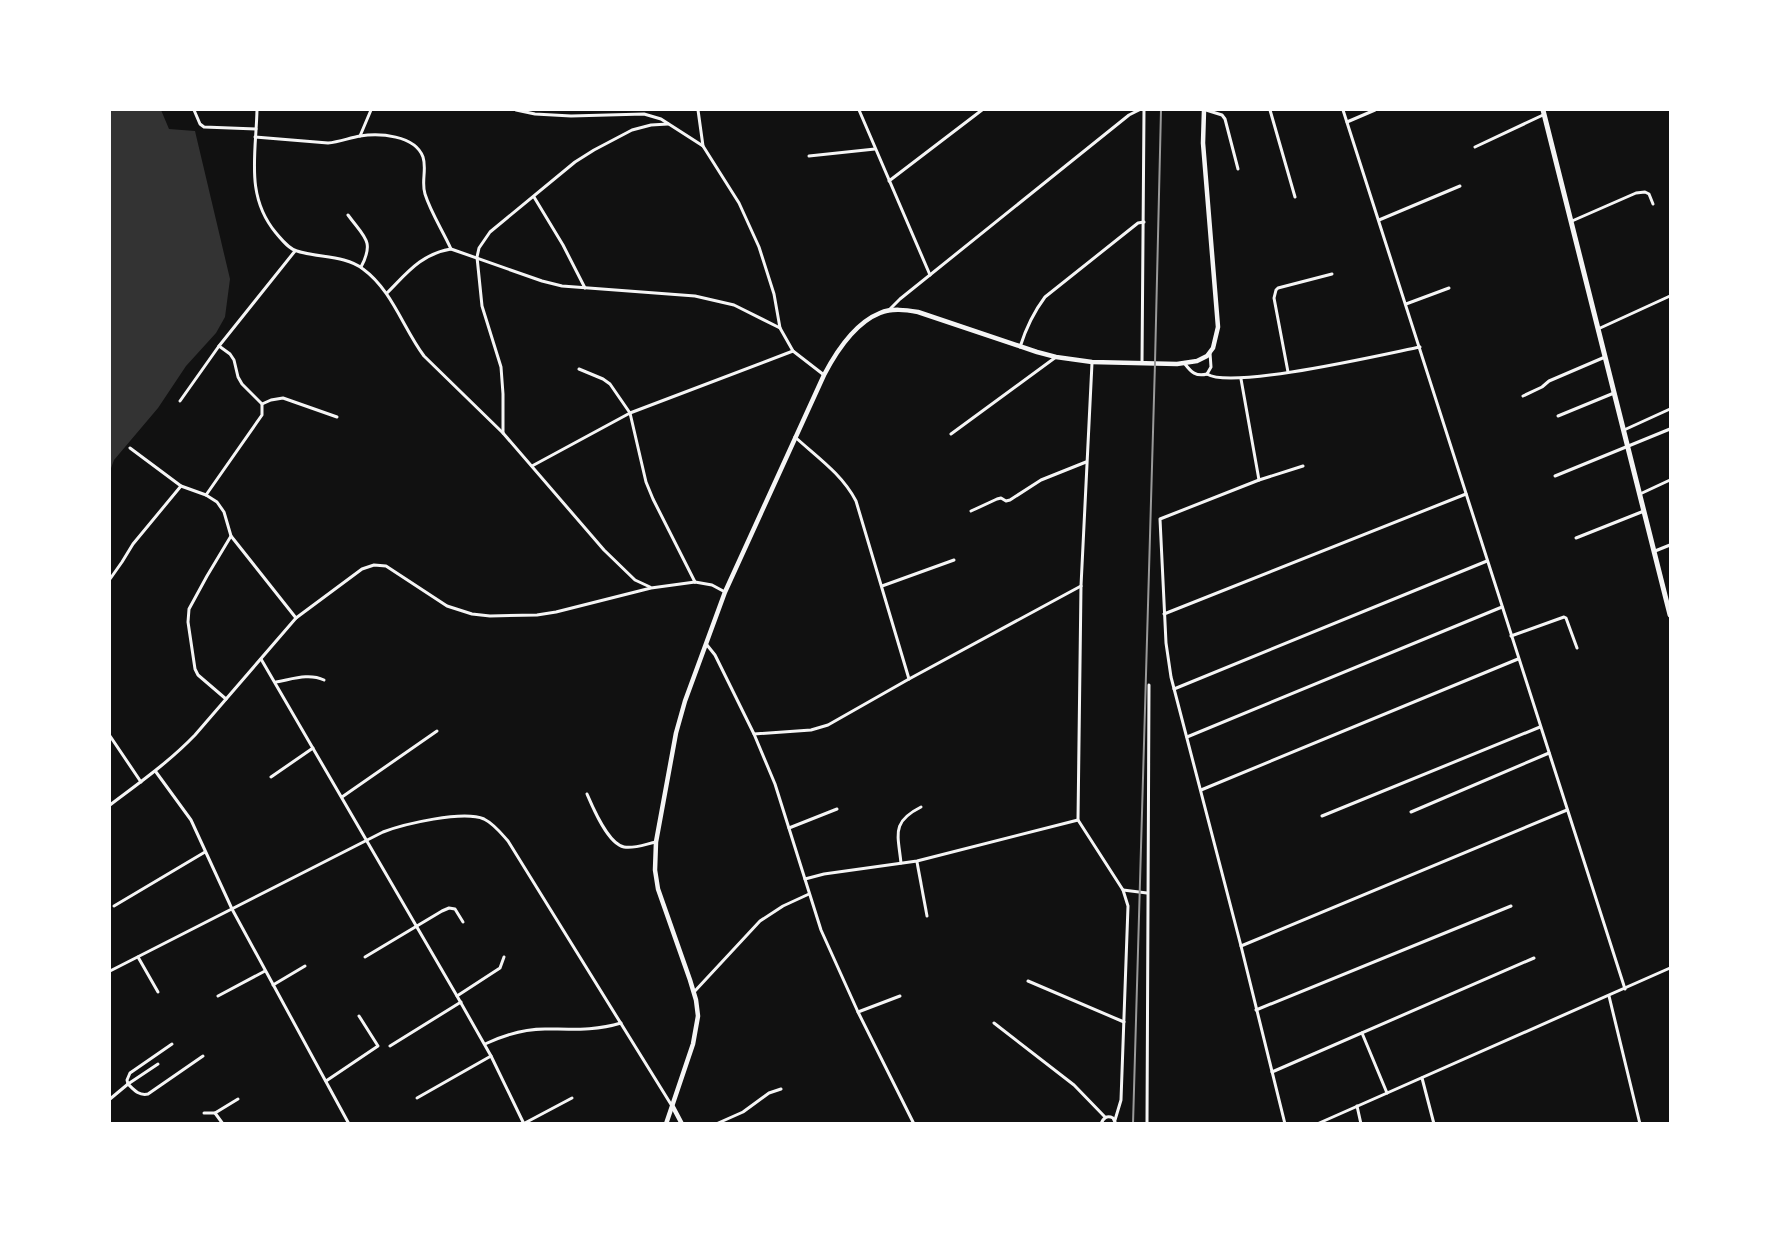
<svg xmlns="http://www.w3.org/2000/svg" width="1780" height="1233" font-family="'Fira Sans',sans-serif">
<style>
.water{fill:#333}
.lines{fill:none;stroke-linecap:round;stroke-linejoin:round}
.minor{stroke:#f5f5f5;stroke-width:3}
.secondary{stroke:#f5f5f5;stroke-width:4.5}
.primary{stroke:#f5f5f5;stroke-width:5}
.rail{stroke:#9a9a9a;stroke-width:2}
</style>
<rect width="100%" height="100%" fill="#111"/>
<polygon class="water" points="110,110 161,110 169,129 195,131 230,279 225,317 216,333 186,366 158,408 114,460 110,471"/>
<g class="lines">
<g class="minor">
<polyline points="194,110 200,124 204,127 256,129"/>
<path d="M257 110C256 154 245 196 276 233 282 240 289 249 297 251 318 258 345 255 363 269 392 290 403 328 424 356L503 433 604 550 635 580 650 587"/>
<polyline points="516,110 535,114 571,116 644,114 661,119 703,146"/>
<polyline points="698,110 703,146 739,203 759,247 774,294 780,328"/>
<polyline points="859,110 930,275"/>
<polyline points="1206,110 1222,115 1225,119 1238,169"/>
<polyline points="1270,110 1295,197"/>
<polyline points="1343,110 1625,989"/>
<polyline points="1347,122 1375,110"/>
<polyline points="360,136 371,110"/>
<path d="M255 137 328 143C339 142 349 138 360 136 379 133 415 135 423 157 427 169 421 182 425 194 431 213 443 231 451 249"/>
<polyline points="1475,147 1543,115"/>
<polyline points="809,156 875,149"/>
<polyline points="889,181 982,110"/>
<polyline points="534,197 563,245 585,288"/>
<path d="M348 215C364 237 375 241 361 267"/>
<polyline points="1379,220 1460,186"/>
<polyline points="1572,221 1636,193 1645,192 1649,194 1653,204"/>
<path d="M387 293C407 273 421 254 451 249L542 281 562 286 695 296 734 305 780 328 793 351 824 375"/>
<polyline points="1406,304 1449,288"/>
<polyline points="888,311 900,299 1129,115 1139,110"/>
<polyline points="1598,329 1670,296"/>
<path d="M1020 347C1026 328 1033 313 1045 297L1138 223 1144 222"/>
<polyline points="1092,363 1081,586 1078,820 1123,890 1128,906 1121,1100 1115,1120"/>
<polyline points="1142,363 1144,110"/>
<path d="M1185 364C1191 372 1196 377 1207 374"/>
<polyline points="579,369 603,379 610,384 630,413 646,482 653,499 695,582"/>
<polyline points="1288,372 1274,298 1276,290 1278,288 1332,274"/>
<path d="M1207 374C1231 390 1385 354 1420 347"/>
<polyline points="1207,374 1211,367 1210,353"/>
<polyline points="1241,379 1259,480"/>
<polyline points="1523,396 1542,387 1549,381 1605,357"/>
<polyline points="180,401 219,346 295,251"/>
<polyline points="262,404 271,400 283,398 337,417"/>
<polyline points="1558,416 1614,393"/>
<polyline points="1624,430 1670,409"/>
<polyline points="503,433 503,394 501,367 482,306 477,257 479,248 490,232 575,162 594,150 632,130 651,125 668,124"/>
<polyline points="951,434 1056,357"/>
<path d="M795 437C817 457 842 474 856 501L909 679"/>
<polyline points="130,448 181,486 206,495 217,502 224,512 231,536 296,618"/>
<polyline points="532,466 630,413 793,351"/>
<polyline points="1555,476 1670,429"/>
<polyline points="1640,494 1670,480"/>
<polyline points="206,495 262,415 262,404 242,384 238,377 234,360 230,354 219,346"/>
<polyline points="971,511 997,499 1001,498 1006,501 1010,500 1041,480 1086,462"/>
<polyline points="1576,538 1644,511"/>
<polyline points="1655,551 1670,545"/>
<polyline points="110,579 122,562 133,544 181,486"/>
<polyline points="882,586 954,560"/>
<polyline points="1164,614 1466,494"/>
<polyline points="1511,636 1564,617 1566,618 1577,648"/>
<polyline points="707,645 715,655 754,734 775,784 821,930 858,1012 914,1124"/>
<polyline points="261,659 457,996 491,1056 524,1124"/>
<path d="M276 682C293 679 309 673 324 680"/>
<polyline points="1174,689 1487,561"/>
<polyline points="226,699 198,675 195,669 188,622 189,609 207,576 231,536"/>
<polyline points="754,734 811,730 828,725 909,679 1081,586"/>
<polyline points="110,736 141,782"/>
<polyline points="1187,737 1502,607"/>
<polyline points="156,772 191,820 232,909 349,1124"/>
<polyline points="271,777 313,748"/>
<polyline points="1201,790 1518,659"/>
<path d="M587 794C593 808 608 844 624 847 634 849 646 844 656 842"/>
<polyline points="342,797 437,731"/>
<path d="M110 805C139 783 169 762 195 735L296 618 362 569 374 565 386 566 447 606 472 614 490 616 537 615 556 612 651 588 695 582 712 585 725 592"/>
<polyline points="1411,812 1549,753"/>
<polyline points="1322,816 1540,727"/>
<polyline points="789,828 837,809"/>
<polyline points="917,862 927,916"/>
<path d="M901 863C898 834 891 822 921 807"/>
<polyline points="805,879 824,874 917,861 1078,820"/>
<polyline points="1123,890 1147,893"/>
<polyline points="114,906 205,852"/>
<polyline points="1241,946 1567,810"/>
<polyline points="138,957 158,992"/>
<polyline points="365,957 442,911 449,908 455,909 463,922"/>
<path d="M110 971 383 832C404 824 463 810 484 819 494 824 500 832 508 841L672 1106"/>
<polyline points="1028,981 1124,1022"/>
<polyline points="273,985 305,966"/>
<polyline points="694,992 760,921 783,906 809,894"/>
<polyline points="218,996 265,971"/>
<polyline points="457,996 500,968 504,957"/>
<polyline points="1609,996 1640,1124"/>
<polyline points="1256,1010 1511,906"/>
<polyline points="858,1012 900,996"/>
<polyline points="994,1023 1074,1085 1105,1117"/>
<polyline points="1362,1033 1387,1093"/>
<path d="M485 1044C504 1035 523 1029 545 1029 571 1029 595 1031 621 1023"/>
<polyline points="390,1046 461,1002"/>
<polyline points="1272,1072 1534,958"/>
<polyline points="1422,1078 1434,1124"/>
<polyline points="326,1081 378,1046 359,1016"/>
<polyline points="128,1084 127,1080 130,1073 172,1044"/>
<polyline points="128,1084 158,1064"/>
<polyline points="417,1098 491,1056"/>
<path d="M110 1099 128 1084C134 1090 139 1096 148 1094L203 1056"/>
<polyline points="1357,1106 1361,1124"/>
<polyline points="204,1113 215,1113 238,1099"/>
<polyline points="215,1113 223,1124"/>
<polyline points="523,1124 572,1098"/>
<polyline points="716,1124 743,1112 769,1093 781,1089"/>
<path d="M1101 1124C1103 1118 1107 1115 1113 1118L1116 1124"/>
<polyline points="1147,1124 1149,685"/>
<polyline points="1285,1124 1241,946 1171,677 1166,643 1160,519 1259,480 1303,466"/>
<polyline points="1317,1124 1670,968"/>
</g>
<g class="secondary">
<polyline points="673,1107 682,1124"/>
<path d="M666 1124 693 1044 698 1016 696 1000 690 980 658 889 655 870 656 842 676 733 685 701 725 592 824 375C836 352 855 323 880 313 892 308 906 310 918 312L1037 352 1056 357 1092 362 1177 364 1197 361 1207 356 1213 348 1218 327 1203 143 1204 110"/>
</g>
<polyline class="primary" points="1543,110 1670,615"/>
<polyline class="rail" points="1133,1124 1155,363 1161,110"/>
</g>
<rect width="1780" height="1233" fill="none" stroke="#ffffff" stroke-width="222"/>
</svg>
